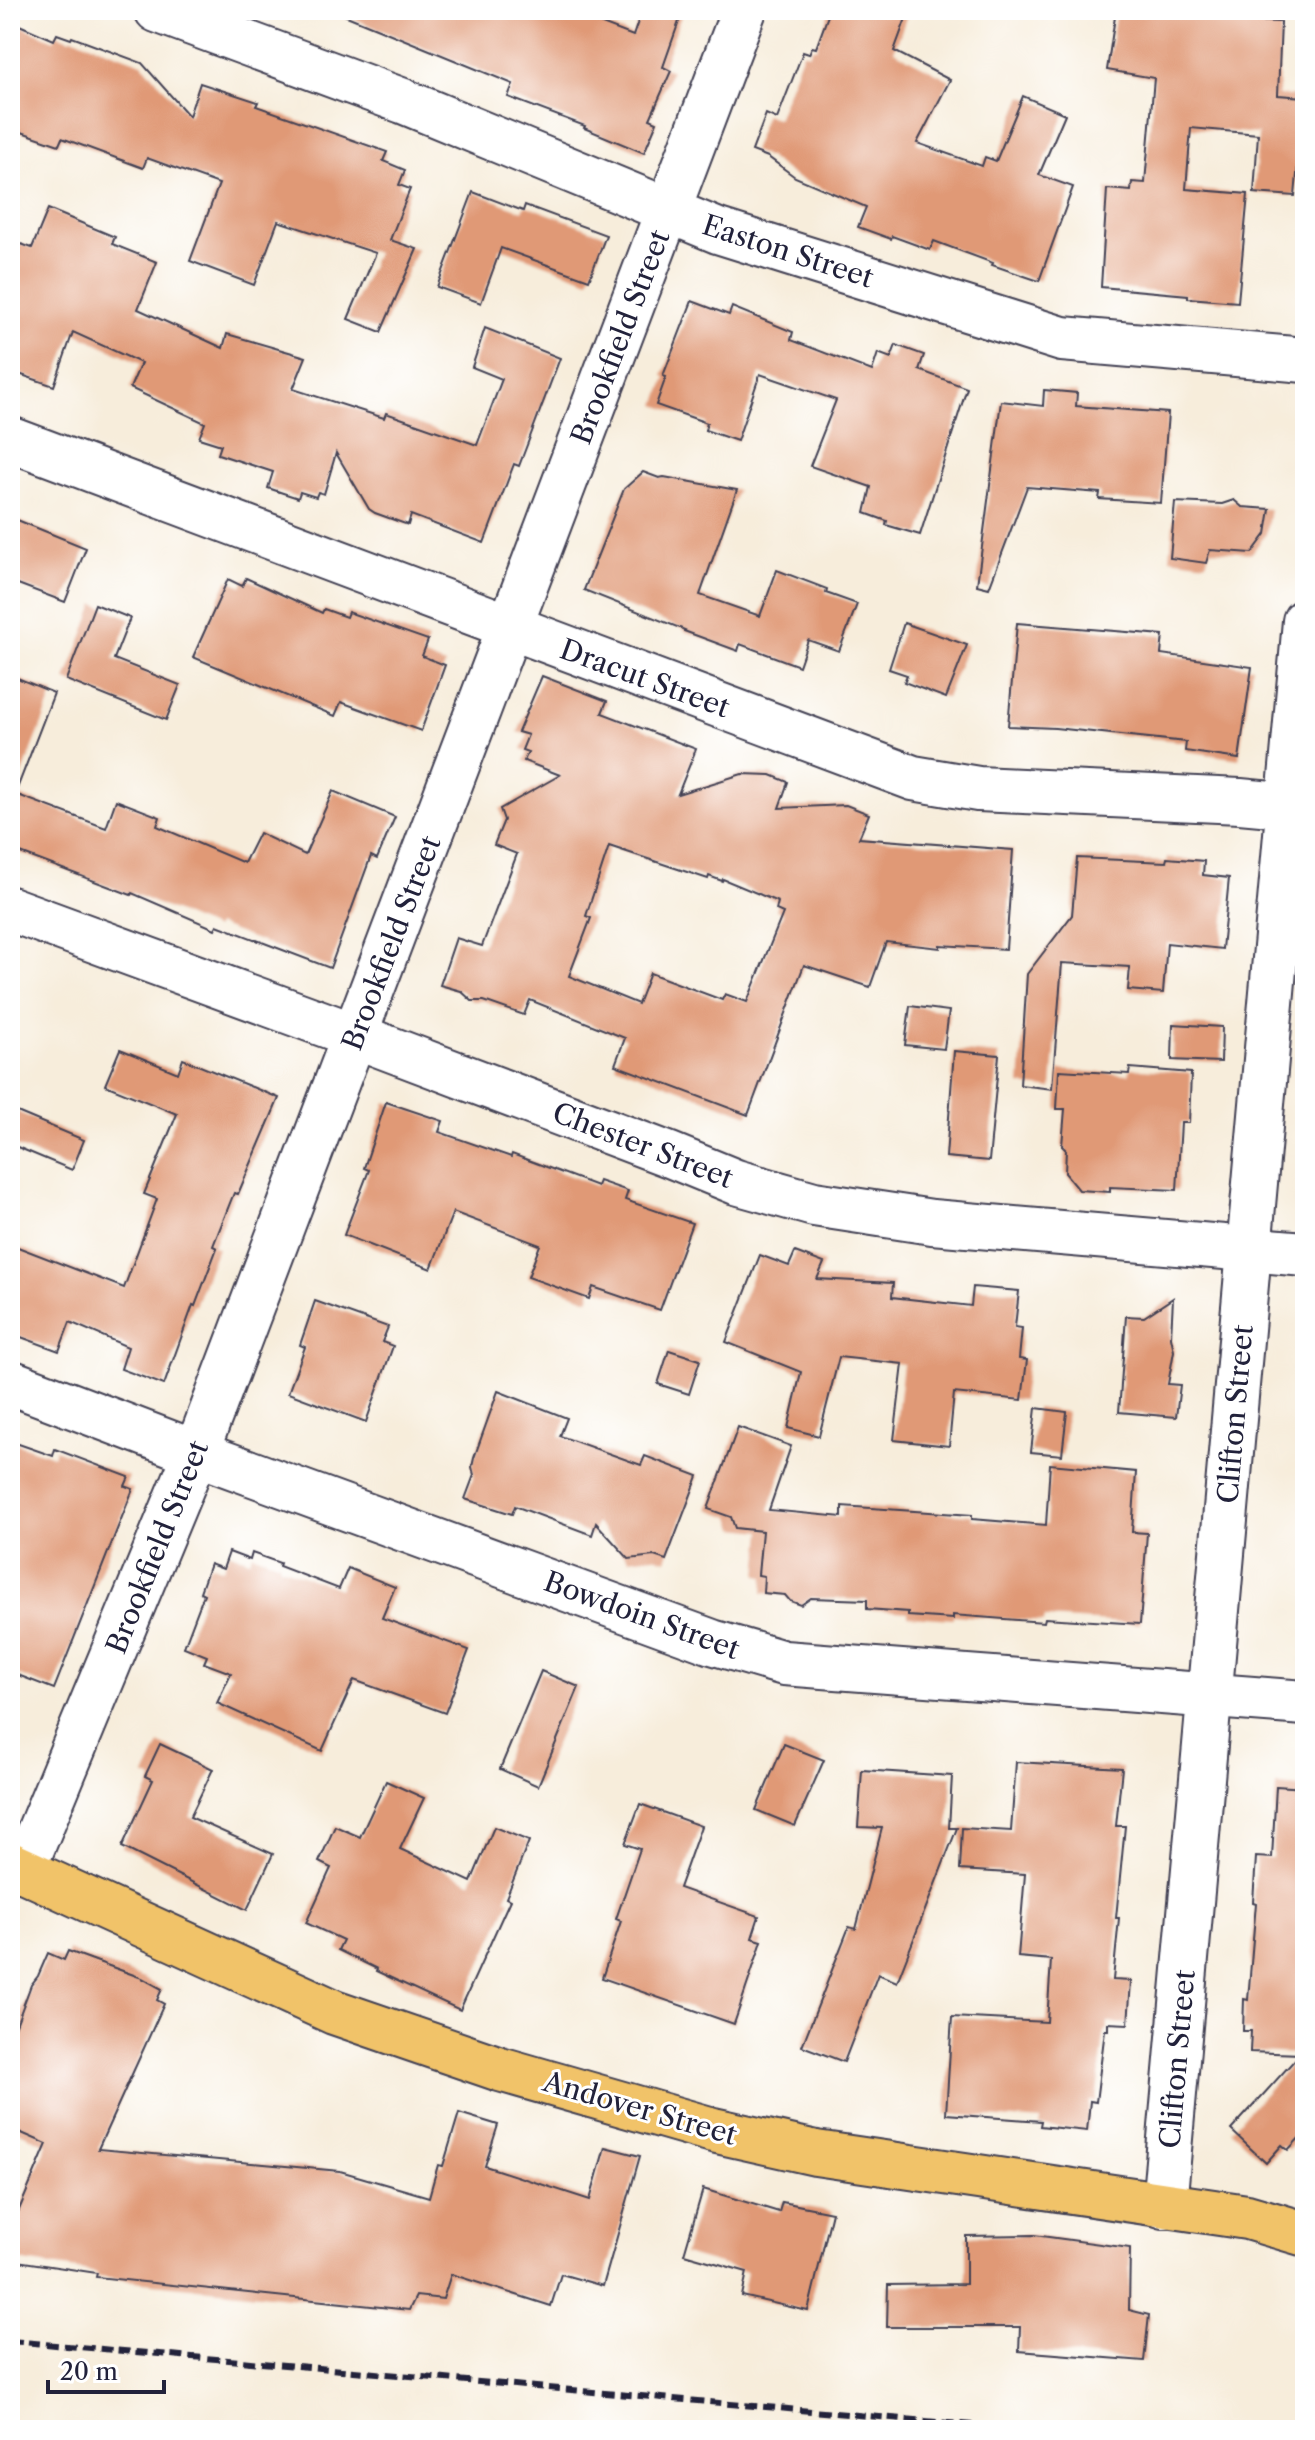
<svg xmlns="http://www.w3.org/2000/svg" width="1315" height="2440" font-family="'Libre Caslon Text',serif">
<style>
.building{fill:#e09976;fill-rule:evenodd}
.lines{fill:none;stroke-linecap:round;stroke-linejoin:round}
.minor-casing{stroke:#424053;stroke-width:48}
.major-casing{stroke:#424053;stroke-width:48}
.minor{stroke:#fff;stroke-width:44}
.major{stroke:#f1c369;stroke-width:44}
.rail{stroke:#22223b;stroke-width:6;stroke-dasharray:12 6;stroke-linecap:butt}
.labels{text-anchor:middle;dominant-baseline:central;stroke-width:6;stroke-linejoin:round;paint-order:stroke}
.street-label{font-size:28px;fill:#22223b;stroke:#fff}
</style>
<rect width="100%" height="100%" fill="#fff"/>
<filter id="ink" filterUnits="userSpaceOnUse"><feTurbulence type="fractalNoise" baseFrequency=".0125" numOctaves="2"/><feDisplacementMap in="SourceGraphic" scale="16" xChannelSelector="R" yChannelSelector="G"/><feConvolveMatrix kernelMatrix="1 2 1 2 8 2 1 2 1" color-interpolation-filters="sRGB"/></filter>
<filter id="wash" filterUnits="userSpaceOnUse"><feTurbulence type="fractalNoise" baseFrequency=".006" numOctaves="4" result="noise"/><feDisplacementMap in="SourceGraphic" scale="32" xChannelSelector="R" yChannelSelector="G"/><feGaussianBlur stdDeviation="1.8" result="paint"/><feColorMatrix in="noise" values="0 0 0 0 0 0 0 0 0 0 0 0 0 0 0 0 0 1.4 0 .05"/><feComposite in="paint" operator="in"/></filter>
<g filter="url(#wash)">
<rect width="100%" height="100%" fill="#f7eddb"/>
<g id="blocks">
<g class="building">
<polygon points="332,10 566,10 633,36 642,10 683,10 663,67 671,71 650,119 657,122 644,153 584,128 585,126 508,97 513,84"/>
<polygon points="830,10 909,10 894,51 950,80 917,143 982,166 985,157 996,161 1023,96 1065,114 1039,175 1073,187 1039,281 992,265 993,263 934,241 930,250 892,236 891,239 858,227 866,207 795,177 768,157 752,151 766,114 777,119 803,52 809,54 812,47 816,48"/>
<polygon points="1116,10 1255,10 1254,21 1281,22 1278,95 1304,97 1295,196 1254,193 1258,134 1191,128 1186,189 1248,194 1238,302 1188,298 1188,295 1101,287 1107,189 1131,191 1132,182 1145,183 1154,78 1107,70"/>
<polygon points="10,21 54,40 57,34 71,39 72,37 142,63 189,116 200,83 258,102 256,106 387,152 383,161 405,170 399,185 410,189 390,240 417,249 381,332 348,319 376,253 278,221 254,285 190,261 219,184 147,158 143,168 62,138 59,145 10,128"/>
<polygon points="473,192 523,211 525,205 606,235 589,280 501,248 481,303 437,287"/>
<polygon points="48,209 115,237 112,244 157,262 138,309 223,348 227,334 306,357 293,389 384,418 386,413 477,445 502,379 472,367 485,328 560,358 519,466 514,464 484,543 411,515 408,525 375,513 369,509 336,453 324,494 318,492 316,497 300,492 298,498 268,488 273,472 218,454 221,445 199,438 205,423 130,388 141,363 73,332 54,386 10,371 10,240 32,248"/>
<polygon points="692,301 729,315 732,307 793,332 791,340 872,371 878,353 891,358 896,345 924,355 919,370 967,388 920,535 886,525 887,521 865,513 871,487 810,466 836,400 760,374 737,441 705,430 707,423 656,405 666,377 663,376"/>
<polygon points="1044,390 1077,393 1076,406 1168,413 1161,503 1099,499 1100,493 1027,487 989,588 977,585 1001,401 1043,406"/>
<polygon points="643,472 659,478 664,477 737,490 700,595 760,616 777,570 827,589 826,593 857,604 839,651 808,640 799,666 740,644 738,651 684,631 685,630 584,590 624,489"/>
<polygon points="1234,500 1242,507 1270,509 1266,534 1252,553 1210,550 1206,563 1170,558 1175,502 1222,504"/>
<polygon points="10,517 86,548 65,602 10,581"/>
<polygon points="246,578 322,613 324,609 346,617 348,612 428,640 422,656 445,665 421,731 341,702 335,716 193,657 228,579 242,586"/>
<polygon points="95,604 130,618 114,659 180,685 166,720 66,680"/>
<polygon points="904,623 967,645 946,698 904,682 907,675 889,669"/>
<polygon points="1017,623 1163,635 1161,654 1252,667 1239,759 1185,751 1186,742 1055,728 1008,726"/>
<polygon points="10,675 54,693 15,794 106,828 116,800 160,817 157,826 244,863 259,833 305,855 333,791 395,817 377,859 371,856 330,968 217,925 215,929 132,893 131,895 10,849"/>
<path d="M542 676 607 701 602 713 696 749 678 794 742 774 771 775 788 782 779 808 846 805 869 814 859 838 1013 850 1006 949 940 945V948L886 942 870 987 804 965 748 1115 615 1065 625 1038 530 1000 524 1015 484 1001H472L461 991 440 985 456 938 482 946 517 854 494 845 504 820 500 809 560 775 524 761 528 752 522 750 528 735 518 732ZM609 846 708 879 709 876 722 881 723 879 778 902 776 910 783 913 747 1002 725 994 722 1000 650 973 638 1004 569 976 591 918 586 916Z"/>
<polygon points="1077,858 1166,862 1167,858 1204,861 1203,875 1229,878 1222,949 1167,943 1163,993 1128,990 1130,967 1062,963 1052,1089 1020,1085 1027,974 1072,915"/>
<polygon points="910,1006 949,1011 944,1049 905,1045"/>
<polygon points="1173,1024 1222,1027 1221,1062 1172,1060"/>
<polygon points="120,1049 178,1073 183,1059 279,1098 238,1194 234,1193 213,1246 217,1248 195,1306 193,1305 164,1385 121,1369 128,1347 70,1322 59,1351 10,1333 10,1244 124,1288 157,1199 144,1194 177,1114 105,1085"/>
<polygon points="954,1051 999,1055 989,1161 946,1157"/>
<polygon points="1130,1068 1191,1073 1189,1123 1181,1123 1177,1190 1110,1187 1110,1192 1079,1190 1065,1173 1066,1150 1062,1146 1065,1109 1057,1109 1059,1070 1129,1074"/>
<polygon points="386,1102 443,1121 439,1132 511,1157 512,1154 597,1186 599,1181 628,1191 625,1200 692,1223 660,1310 593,1287 589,1299 528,1277 540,1245 453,1212 431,1269 344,1235 369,1170 364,1168"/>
<polygon points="10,1109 84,1140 72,1170 10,1144"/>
<polygon points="795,1252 824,1263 817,1279 893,1283 892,1297 971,1306 973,1287 1019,1291 1015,1327 1022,1328 1019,1359 1027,1360 1022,1400 954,1393 949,1446 894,1440 903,1364 839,1357 819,1436 788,1428 801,1372 726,1342 760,1255 789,1266"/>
<polygon points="1173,1298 1171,1337 1174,1351 1168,1384 1180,1385 1176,1417 1119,1412 1126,1316 1144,1317"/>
<polygon points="315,1301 388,1327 382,1342 393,1346 366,1422 288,1393 305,1347 300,1345"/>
<polygon points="669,1350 700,1360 689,1394 658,1384"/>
<polygon points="498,1391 567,1418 560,1436 641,1465 645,1456 698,1476 666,1560 654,1556 629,1559 596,1523 592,1535 515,1506 512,1514 465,1499 474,1475 472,1467 474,1458"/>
<polygon points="1036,1408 1067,1412 1062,1455 1031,1452"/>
<polygon points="738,1427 791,1446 769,1510 842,1517 842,1506 972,1515 972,1519 1046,1525 1050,1464 1136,1472 1132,1532 1147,1533 1140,1624 1045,1618 1044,1622 953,1615 953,1619 908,1616 908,1612 867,1609 867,1600 811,1598 801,1605 790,1601 785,1595 763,1593 764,1576 758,1575 762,1531 735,1528 731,1517 708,1509"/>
<polygon points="10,1441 53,1456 55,1449 129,1477 125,1486 133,1489 54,1689 10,1672"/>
<polygon points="229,1552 250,1560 252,1553 280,1563 279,1566 339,1589 348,1568 395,1587 382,1618 469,1650 445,1713 354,1680 322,1751 217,1703 231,1673 204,1663 207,1656 184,1647 204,1594 200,1592 210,1564 223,1569"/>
<polygon points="541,1671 579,1687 538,1786 500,1769"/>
<polygon points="160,1744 213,1769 190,1817 273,1854 247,1910 122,1847 153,1780 145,1776"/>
<polygon points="784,1744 824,1760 795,1826 756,1810"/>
<polygon points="1016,1762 1122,1768 1116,1826 1125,1826 1116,1918 1119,1918 1113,1980 1131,1981 1128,2024 1108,2023 1108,2030 1105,2030 1096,2102 1090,2101 1087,2131 1040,2126 1041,2121 946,2114 952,2017 1047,2022 1051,1960 1018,1957 1025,1874 960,1870 962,1828 1011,1831"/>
<polygon points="862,1770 952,1776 949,1828 957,1828 897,1982 878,1974 844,2062 802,2046 849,1927 856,1929 882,1828 858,1827"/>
<polygon points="386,1781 424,1798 400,1849 471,1882 494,1827 529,1841 506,1898 510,1900 460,2010 376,1971 377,1969 338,1950 343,1940 306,1923 331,1868 319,1862 335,1826 360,1837"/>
<polygon points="1276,1786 1305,1788 1305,2132 1288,2150 1282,2145 1266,2163 1231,2130 1300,2054 1250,2052 1251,2031 1243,2031 1244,1999 1248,2000 1256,1903 1253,1902 1256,1857 1272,1858"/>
<polygon points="640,1804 701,1826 679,1888 759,1916 752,1938 762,1941 734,2024 602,1978 621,1921 616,1919 640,1849 625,1844"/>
<polygon points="68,1951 142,1978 162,1989 157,2000 164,2004 98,2149 340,2171 429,2197 438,2165 443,2166 459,2113 498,2125 485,2166 590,2200 605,2147 640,2156 603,2286 561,2274 551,2306 451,2274 443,2299 416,2296 409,2310 96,2277 97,2273 10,2260 10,2231 47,2144 10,2128 10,2041 31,1985 38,1976 48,1953 64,1960"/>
<polygon points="703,2189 779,2212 782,2202 832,2212 808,2311 742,2296 747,2272 684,2254"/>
<polygon points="1034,2235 1130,2248 1129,2310 1149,2315 1144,2361 1019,2351 1020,2327 887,2327 888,2285 966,2284 966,2236"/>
</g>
</g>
</g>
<g filter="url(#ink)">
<use href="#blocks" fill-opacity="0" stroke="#424053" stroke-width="2"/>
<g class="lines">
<defs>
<g id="minor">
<polyline points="157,10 403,101 718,231 1062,339 1305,360"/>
<polyline points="10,439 913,778 978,789 1240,801 1305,807"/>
<polyline points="10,909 356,1036 670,1155 736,1182 814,1204 932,1222 1305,1254"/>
<polyline points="10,1382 196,1453 712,1642 784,1663 1305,1703"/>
<polyline points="23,1870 196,1453 744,10"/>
<polyline points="1164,2206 1305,621"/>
</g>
<polyline id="major" points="10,1864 334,2012 500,2069 713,2130 816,2153 1247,2217 1305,2234"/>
</defs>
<use href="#minor" class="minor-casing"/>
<use href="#major" class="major-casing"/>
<use href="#minor" class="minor"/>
<use href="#major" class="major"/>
<polyline class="rail" points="10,2341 1029,2430"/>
</g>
</g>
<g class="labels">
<g class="street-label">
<text transform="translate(788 251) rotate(18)">Easton Street</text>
<text transform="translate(620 337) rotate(-69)">Brookfield Street</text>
<text transform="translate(645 678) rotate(20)">Dracut Street</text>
<text transform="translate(391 943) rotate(-69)">Brookfield Street</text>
<text transform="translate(643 1145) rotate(21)">Chester Street</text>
<text transform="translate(1235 1414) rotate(-85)">Clifton Street</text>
<text transform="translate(157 1547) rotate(-68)">Brookfield Street</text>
<text transform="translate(642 1615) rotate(20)">Bowdoin Street</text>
<text transform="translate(1177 2059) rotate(-85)">Clifton Street</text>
<text transform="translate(640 2108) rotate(16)">Andover Street</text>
</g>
</g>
<rect width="1315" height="2440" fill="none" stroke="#fff" stroke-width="40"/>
<path d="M48 2380v12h116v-12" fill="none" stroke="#22223b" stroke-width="4"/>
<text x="60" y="2380" font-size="24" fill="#22223b" stroke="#ffffff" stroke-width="6" paint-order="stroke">20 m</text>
</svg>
